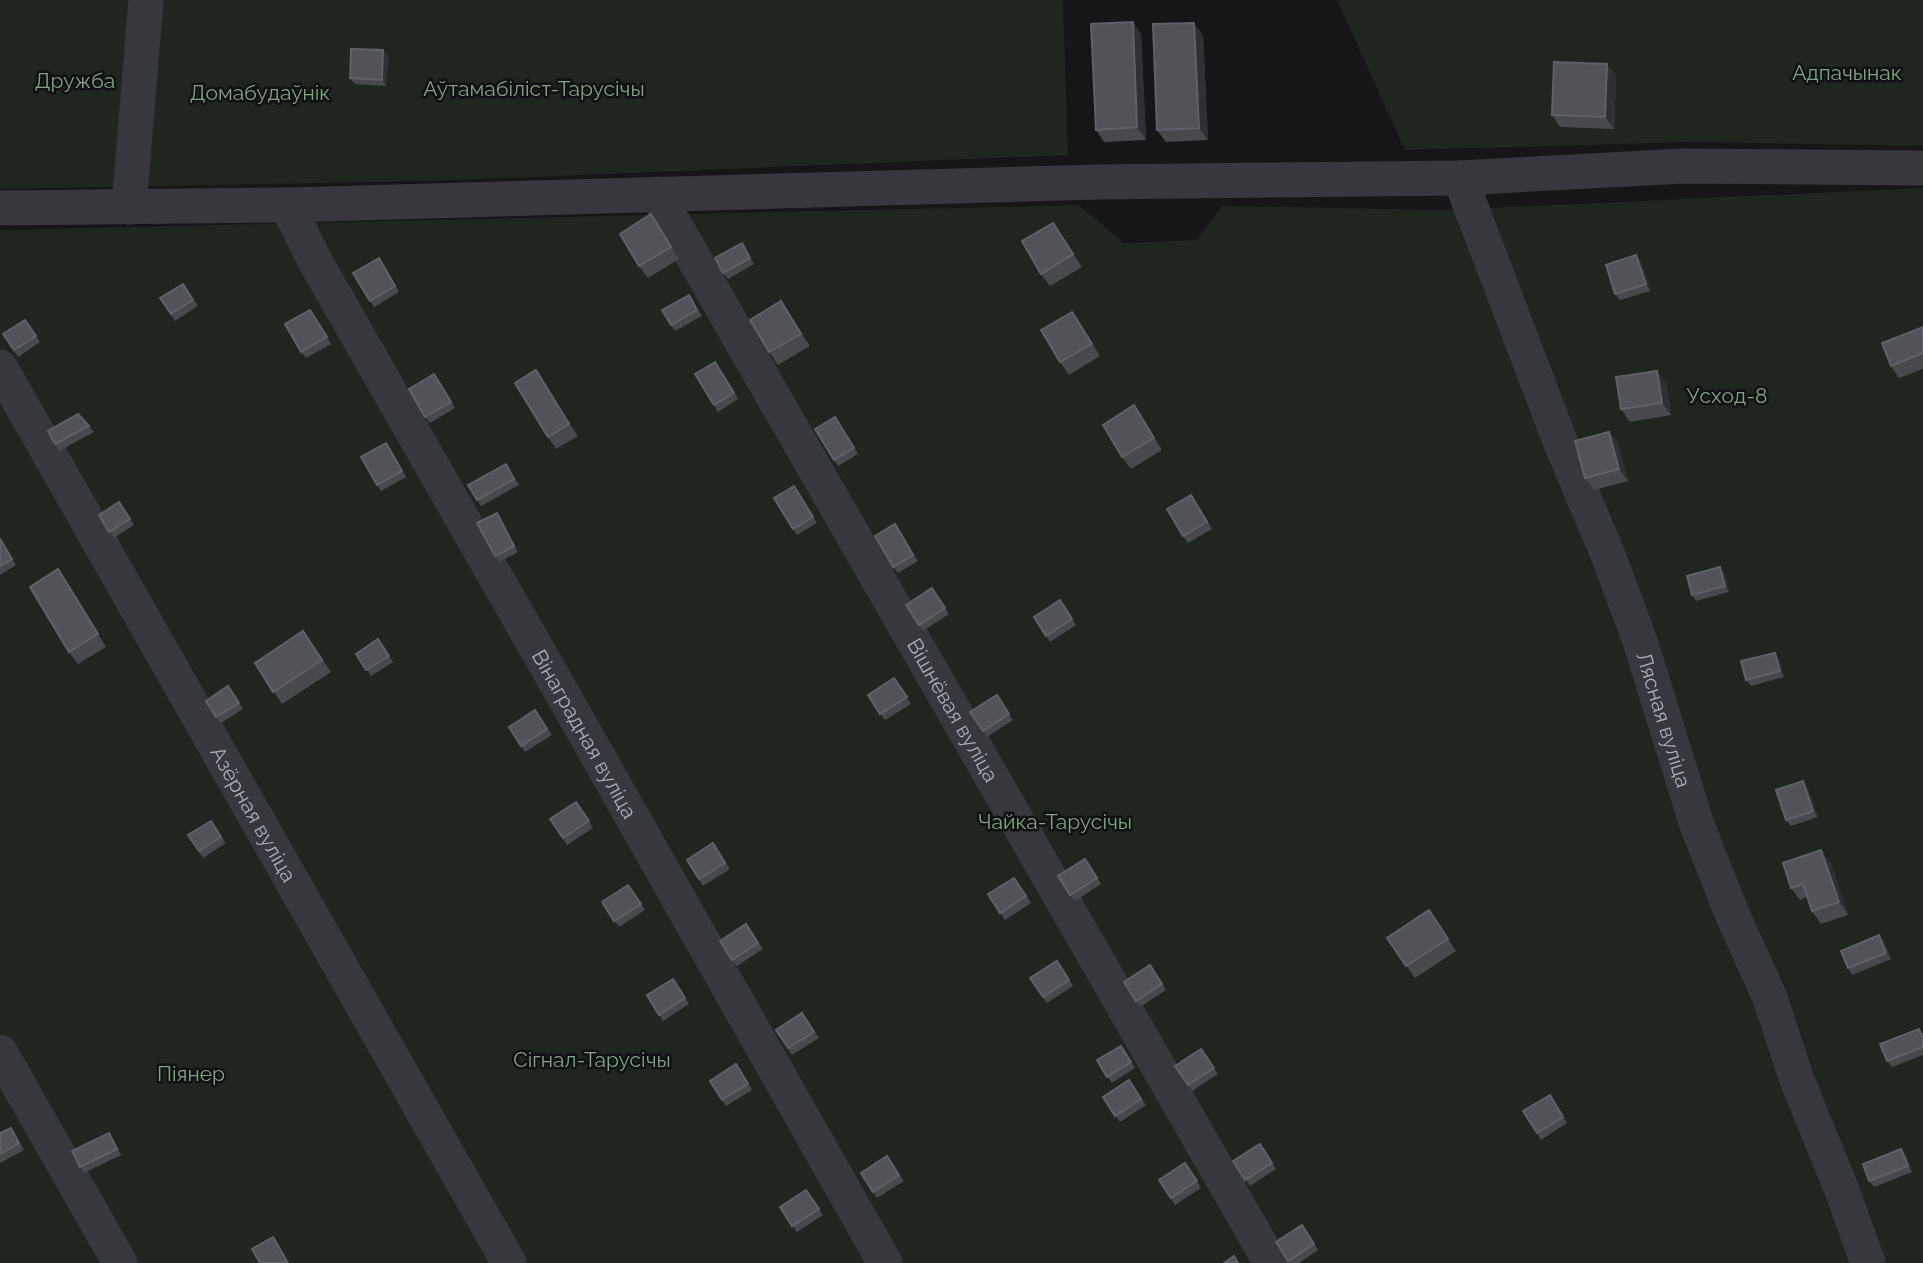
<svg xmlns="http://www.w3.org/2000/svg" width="1923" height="1263" font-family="Raleway,sans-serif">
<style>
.green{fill:#1e261f}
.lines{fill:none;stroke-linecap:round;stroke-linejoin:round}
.street{stroke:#37383d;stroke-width:35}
.wall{fill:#47494d}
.shaded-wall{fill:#2f3033}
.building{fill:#525359;stroke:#5f6168;stroke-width:2}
.labels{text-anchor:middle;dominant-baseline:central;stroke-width:5;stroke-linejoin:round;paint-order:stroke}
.park-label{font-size:21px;fill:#7fa381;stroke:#111113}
.street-label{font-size:21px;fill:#a8adb8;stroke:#111113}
</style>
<rect width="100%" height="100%" fill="#161618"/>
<g class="green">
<polygon points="0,0 1063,0 1068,155 432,181 0,189"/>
<polygon points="1337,0 1923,0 1923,146 1690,142 1405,150"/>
<polygon points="1923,188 1923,1263 0,1263 0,230 1079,205 1124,243 1197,240 1222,206 1446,210"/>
</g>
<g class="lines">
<g class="street">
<path id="s1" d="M1460 178 1560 441 1608 555 1640 641 1697 825 1733 916 1770 998 1797 1080 1843 1193 1868 1263"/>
<path id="s2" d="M657 194 1271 1263"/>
<path id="s3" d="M287 205 315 261 558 686 885 1263"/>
<polyline points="129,207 146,0"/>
<polyline points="0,208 287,205 1099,182 1460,178 1683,166 1923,168"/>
<path id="s4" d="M0 367 509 1263"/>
<polyline points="0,1052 120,1263"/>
</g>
</g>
<g class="wall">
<polygon points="1133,22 1141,34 1146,140 1104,142 1096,130"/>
<polygon points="1203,35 1208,140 1166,142 1157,130"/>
<polygon points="383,50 388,57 386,86 355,84 350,78"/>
<polygon points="1607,64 1616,76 1614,129 1560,127 1552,115"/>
<polygon points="1053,223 1082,267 1050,286 1041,274"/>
<polygon points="659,227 679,259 648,278 639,266"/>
<polygon points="742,243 754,264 728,279 723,273"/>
<polygon points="1636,255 1641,261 1650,291 1620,300 1615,294"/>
<polygon points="383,265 399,292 374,307 370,301"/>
<polygon points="183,284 198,306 175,321 160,298"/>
<polygon points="689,295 702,316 675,331 671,325"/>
<polygon points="781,301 810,346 778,365 769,352"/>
<polygon points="1072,312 1100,356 1069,375 1060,362"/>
<polygon points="315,317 331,344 306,358 301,352"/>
<polygon points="25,320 40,342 18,357 3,334"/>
<polygon points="1923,327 1923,369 1899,378 1891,366"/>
<polygon points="715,362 738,399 718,412 714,405"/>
<polygon points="536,370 578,436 556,449 548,437"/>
<polygon points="434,374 455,408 430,423 425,417"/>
<polygon points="1666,383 1671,415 1630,422 1621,409"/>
<polygon points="1134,405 1162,450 1131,469 1122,457"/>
<polygon points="839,423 858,454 838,466 834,460"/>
<polygon points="89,426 94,432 59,451 55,444"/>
<polygon points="1609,432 1618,444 1628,481 1594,490 1585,478"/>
<polygon points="390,449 406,477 381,491 377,485"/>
<polygon points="506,464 519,485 481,506 477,500"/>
<polygon points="794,486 817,523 797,535 793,529"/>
<polygon points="1191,495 1212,529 1188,543 1183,536"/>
<polygon points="119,502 134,525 114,538 99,515"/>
<polygon points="497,513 518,552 499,562 495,556"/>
<polygon points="899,530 918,561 898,573 893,567"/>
<polygon points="0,539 16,565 0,575"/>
<polygon points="58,569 106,647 78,664 69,652"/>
<polygon points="1724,573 1729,592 1696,601 1692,595"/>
<polygon points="932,588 949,614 923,631 906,605"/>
<polygon points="1060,600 1076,625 1050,642 1034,617"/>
<polygon points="303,631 331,672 282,704 255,663"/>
<polygon points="378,639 393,662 371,676 356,654"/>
<polygon points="1775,653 1779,659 1784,677 1751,686 1746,680"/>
<polygon points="894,678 911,704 885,720 868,695"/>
<polygon points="228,686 243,709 221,723 206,701"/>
<polygon points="997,695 1013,720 987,737 983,731"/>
<polygon points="535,710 552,735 525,752 509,727"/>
<polygon points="1807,787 1818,817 1791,826 1786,820"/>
<polygon points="576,802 593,828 567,845 550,819"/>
<polygon points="211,821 226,843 203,858 188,835"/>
<polygon points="713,843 730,869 703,886 687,860"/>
<polygon points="1085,859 1101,884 1075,901 1058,876"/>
<polygon points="1830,862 1848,915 1821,924 1812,911 1807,897 1800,900 1791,888"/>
<polygon points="1014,878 1031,903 1005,920 988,894"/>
<polygon points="628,885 645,910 619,927 602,902"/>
<polygon points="1429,910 1456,951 1415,978 1387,938"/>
<polygon points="746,924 763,949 737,966 720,941"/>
<polygon points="1879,935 1884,942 1891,959 1852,975 1848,968"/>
<polygon points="1057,961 1073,986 1047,1003 1030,978"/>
<polygon points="1150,965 1166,990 1140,1007 1124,982"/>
<polygon points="673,979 689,1004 663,1021 647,995"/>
<polygon points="802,1013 819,1038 792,1055 776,1030"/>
<polygon points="1919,1029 1923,1034 1923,1055 1892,1067 1887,1061"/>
<polygon points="1121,1046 1135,1068 1112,1083 1097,1060"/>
<polygon points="1201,1049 1218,1074 1192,1091 1188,1085"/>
<polygon points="736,1064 752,1090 726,1106 710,1081"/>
<polygon points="1129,1080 1146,1105 1120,1122 1103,1097"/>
<polygon points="1554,1102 1567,1123 1541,1140 1537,1133"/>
<polygon points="11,1128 24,1150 0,1163 0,1133"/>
<polygon points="113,1139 121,1155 84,1173 80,1167"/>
<polygon points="1260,1144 1276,1169 1250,1186 1233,1161"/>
<polygon points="1901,1149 1906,1155 1912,1172 1874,1187 1869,1181"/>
<polygon points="887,1156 904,1181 877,1198 861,1173"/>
<polygon points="1185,1163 1201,1188 1175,1205 1159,1180"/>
<polygon points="806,1190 823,1215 797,1232 780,1207"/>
<polygon points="1302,1225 1318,1250 1299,1263 1289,1263 1276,1242"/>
</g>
<g class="shaded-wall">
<polygon points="1133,22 1141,34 1146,140 1137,127"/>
<polygon points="1194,23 1203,35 1208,140 1199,128"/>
<polygon points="383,50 388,57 386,86 382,80"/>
<polygon points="1607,64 1616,76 1614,129 1605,117"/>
<polygon points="1636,255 1641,261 1650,291 1646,284"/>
<polygon points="781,301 790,314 810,346 801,334"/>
<polygon points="1072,312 1081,324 1100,356 1092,344"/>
<polygon points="536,370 545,383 578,436 569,424"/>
<polygon points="1657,371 1666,383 1671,415 1662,403"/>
<polygon points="1134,405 1143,418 1162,450 1154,438"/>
<polygon points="1609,432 1618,444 1628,481 1619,469"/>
<polygon points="497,513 501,519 518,552 514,546"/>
<polygon points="1720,567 1724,573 1729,592 1725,586"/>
<polygon points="58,569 67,582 106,647"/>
<polygon points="1775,653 1779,659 1784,677 1780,671"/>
<polygon points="1803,781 1807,787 1818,817 1813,811"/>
<polygon points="1821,850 1830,862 1848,915 1839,902"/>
<polygon points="1879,935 1884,942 1891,959 1886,953"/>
<polygon points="1901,1149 1906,1155 1912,1172 1908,1166"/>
</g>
<g class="building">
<polygon points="1133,22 1137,127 1096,130 1091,24"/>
<polygon points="1194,23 1199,128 1157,130 1153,24"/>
<polygon points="351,49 383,50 382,80 350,78"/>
<polygon points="1554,62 1607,64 1605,117 1552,115"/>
<polygon points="651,214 671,247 639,266 620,234"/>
<polygon points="1053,223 1073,254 1041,274 1022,241"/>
<polygon points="742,243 750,258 723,273 715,258"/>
<polygon points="1636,255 1646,284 1615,294 1606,265"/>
<polygon points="379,258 395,286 370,301 353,273"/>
<polygon points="183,284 193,300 171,314 160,298"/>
<polygon points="689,295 697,310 671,325 662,310"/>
<polygon points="781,301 801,334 769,352 750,320"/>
<polygon points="310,310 327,337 301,352 285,324"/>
<polygon points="1072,312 1092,344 1060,362 1041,330"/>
<polygon points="25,320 36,336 14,350 3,334"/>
<polygon points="1923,327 1923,353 1891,366 1882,343"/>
<polygon points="715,362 734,393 714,405 695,374"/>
<polygon points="536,370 569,424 548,437 515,383"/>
<polygon points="1657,371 1662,403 1621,409 1616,377"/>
<polygon points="434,374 451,402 425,417 409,389"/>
<polygon points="1134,405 1154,438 1122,457 1103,425"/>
<polygon points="78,414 89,426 55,444 48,431"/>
<polygon points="835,417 854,448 834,460 815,429"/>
<polygon points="1609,432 1619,469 1585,478 1575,441"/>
<polygon points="386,443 402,471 377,485 361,457"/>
<polygon points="506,464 514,479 477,500 468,485"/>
<polygon points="794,486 813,517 793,529 774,498"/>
<polygon points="1191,495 1207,522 1183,536 1167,509"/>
<polygon points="119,502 130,519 109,532 99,515"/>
<polygon points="497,513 514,546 495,556 477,523"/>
<polygon points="895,524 913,555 893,567 875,536"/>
<polygon points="0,539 12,559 0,566"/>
<polygon points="1720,567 1725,586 1692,595 1687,576"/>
<polygon points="58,569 98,634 69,652 30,587"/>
<polygon points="932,588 945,608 919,625 906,605"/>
<polygon points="1060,600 1072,619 1046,636 1034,617"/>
<polygon points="303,631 322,660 273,692 255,663"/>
<polygon points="378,639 389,656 366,670 356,654"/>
<polygon points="1775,653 1780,671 1746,680 1741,661"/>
<polygon points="894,678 907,697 880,714 868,695"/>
<polygon points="228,686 239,703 216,717 206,701"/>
<polygon points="997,695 1009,714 983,731 970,712"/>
<polygon points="535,710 547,729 521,746 509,727"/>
<polygon points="1803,781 1813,811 1786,820 1776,790"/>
<polygon points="576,802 589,821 563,838 550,819"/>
<polygon points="211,821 221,837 199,851 188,835"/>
<polygon points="713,843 725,863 699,879 687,860"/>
<polygon points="1821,850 1839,902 1812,911 1803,884 1791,888 1783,863"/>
<polygon points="1085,859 1097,878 1070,895 1058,876"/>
<polygon points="1014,878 1026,896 1000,913 988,894"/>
<polygon points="628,885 641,904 614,921 602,902"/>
<polygon points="1429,910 1448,939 1406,966 1387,938"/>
<polygon points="746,924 758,943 732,960 720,941"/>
<polygon points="1879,935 1886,953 1848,968 1841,951"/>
<polygon points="1057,961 1069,980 1043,997 1030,978"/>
<polygon points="1150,965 1162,984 1136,1001 1124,982"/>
<polygon points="673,979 685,998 659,1015 647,995"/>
<polygon points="802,1013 814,1032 788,1048 776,1030"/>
<polygon points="1919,1029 1923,1039 1923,1047 1887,1061 1880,1044"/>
<polygon points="1121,1046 1131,1062 1107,1077 1097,1060"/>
<polygon points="1201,1049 1214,1068 1188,1085 1175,1066"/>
<polygon points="736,1064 748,1084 722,1100 710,1081"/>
<polygon points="1129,1080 1141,1099 1115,1116 1103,1097"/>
<polygon points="1550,1095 1563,1117 1537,1133 1523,1111"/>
<polygon points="11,1128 19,1143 0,1154 0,1133"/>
<polygon points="109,1133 117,1149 80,1167 72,1151"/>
<polygon points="1260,1144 1272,1163 1245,1180 1233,1161"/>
<polygon points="1901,1149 1908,1166 1869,1181 1863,1164"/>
<polygon points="887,1156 899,1175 873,1192 861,1173"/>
<polygon points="1185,1163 1197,1181 1171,1198 1159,1180"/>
<polygon points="806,1190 819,1209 792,1226 780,1207"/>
<polygon points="1302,1225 1314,1244 1288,1261 1276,1242"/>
<polygon points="273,1237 288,1263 260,1263 252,1249"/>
<polygon points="1234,1256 1238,1263 1224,1263"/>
</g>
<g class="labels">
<g class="park-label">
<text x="1847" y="72">Адпачынак</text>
<text x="75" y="80">Дружба</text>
<text x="534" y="88">Аўтамабіліст-Тарусічы</text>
<text x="260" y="92">Домабудаўнік</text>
<text x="1727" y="395">Усход-8</text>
<text x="1055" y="821">Чайка-Тарусічы</text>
<text x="592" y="1059">Сігнал-Тарусічы</text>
<text x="191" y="1073">Піянер</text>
</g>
<g class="street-label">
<text stroke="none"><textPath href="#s2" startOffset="595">Вішнёвая вуліца</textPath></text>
<text stroke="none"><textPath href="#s1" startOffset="579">Лясная вуліца</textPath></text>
<text stroke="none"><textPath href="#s3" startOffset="607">Вінаградная вуліца</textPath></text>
<text stroke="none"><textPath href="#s4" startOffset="514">Азёрная вуліца</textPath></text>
</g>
</g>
</svg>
